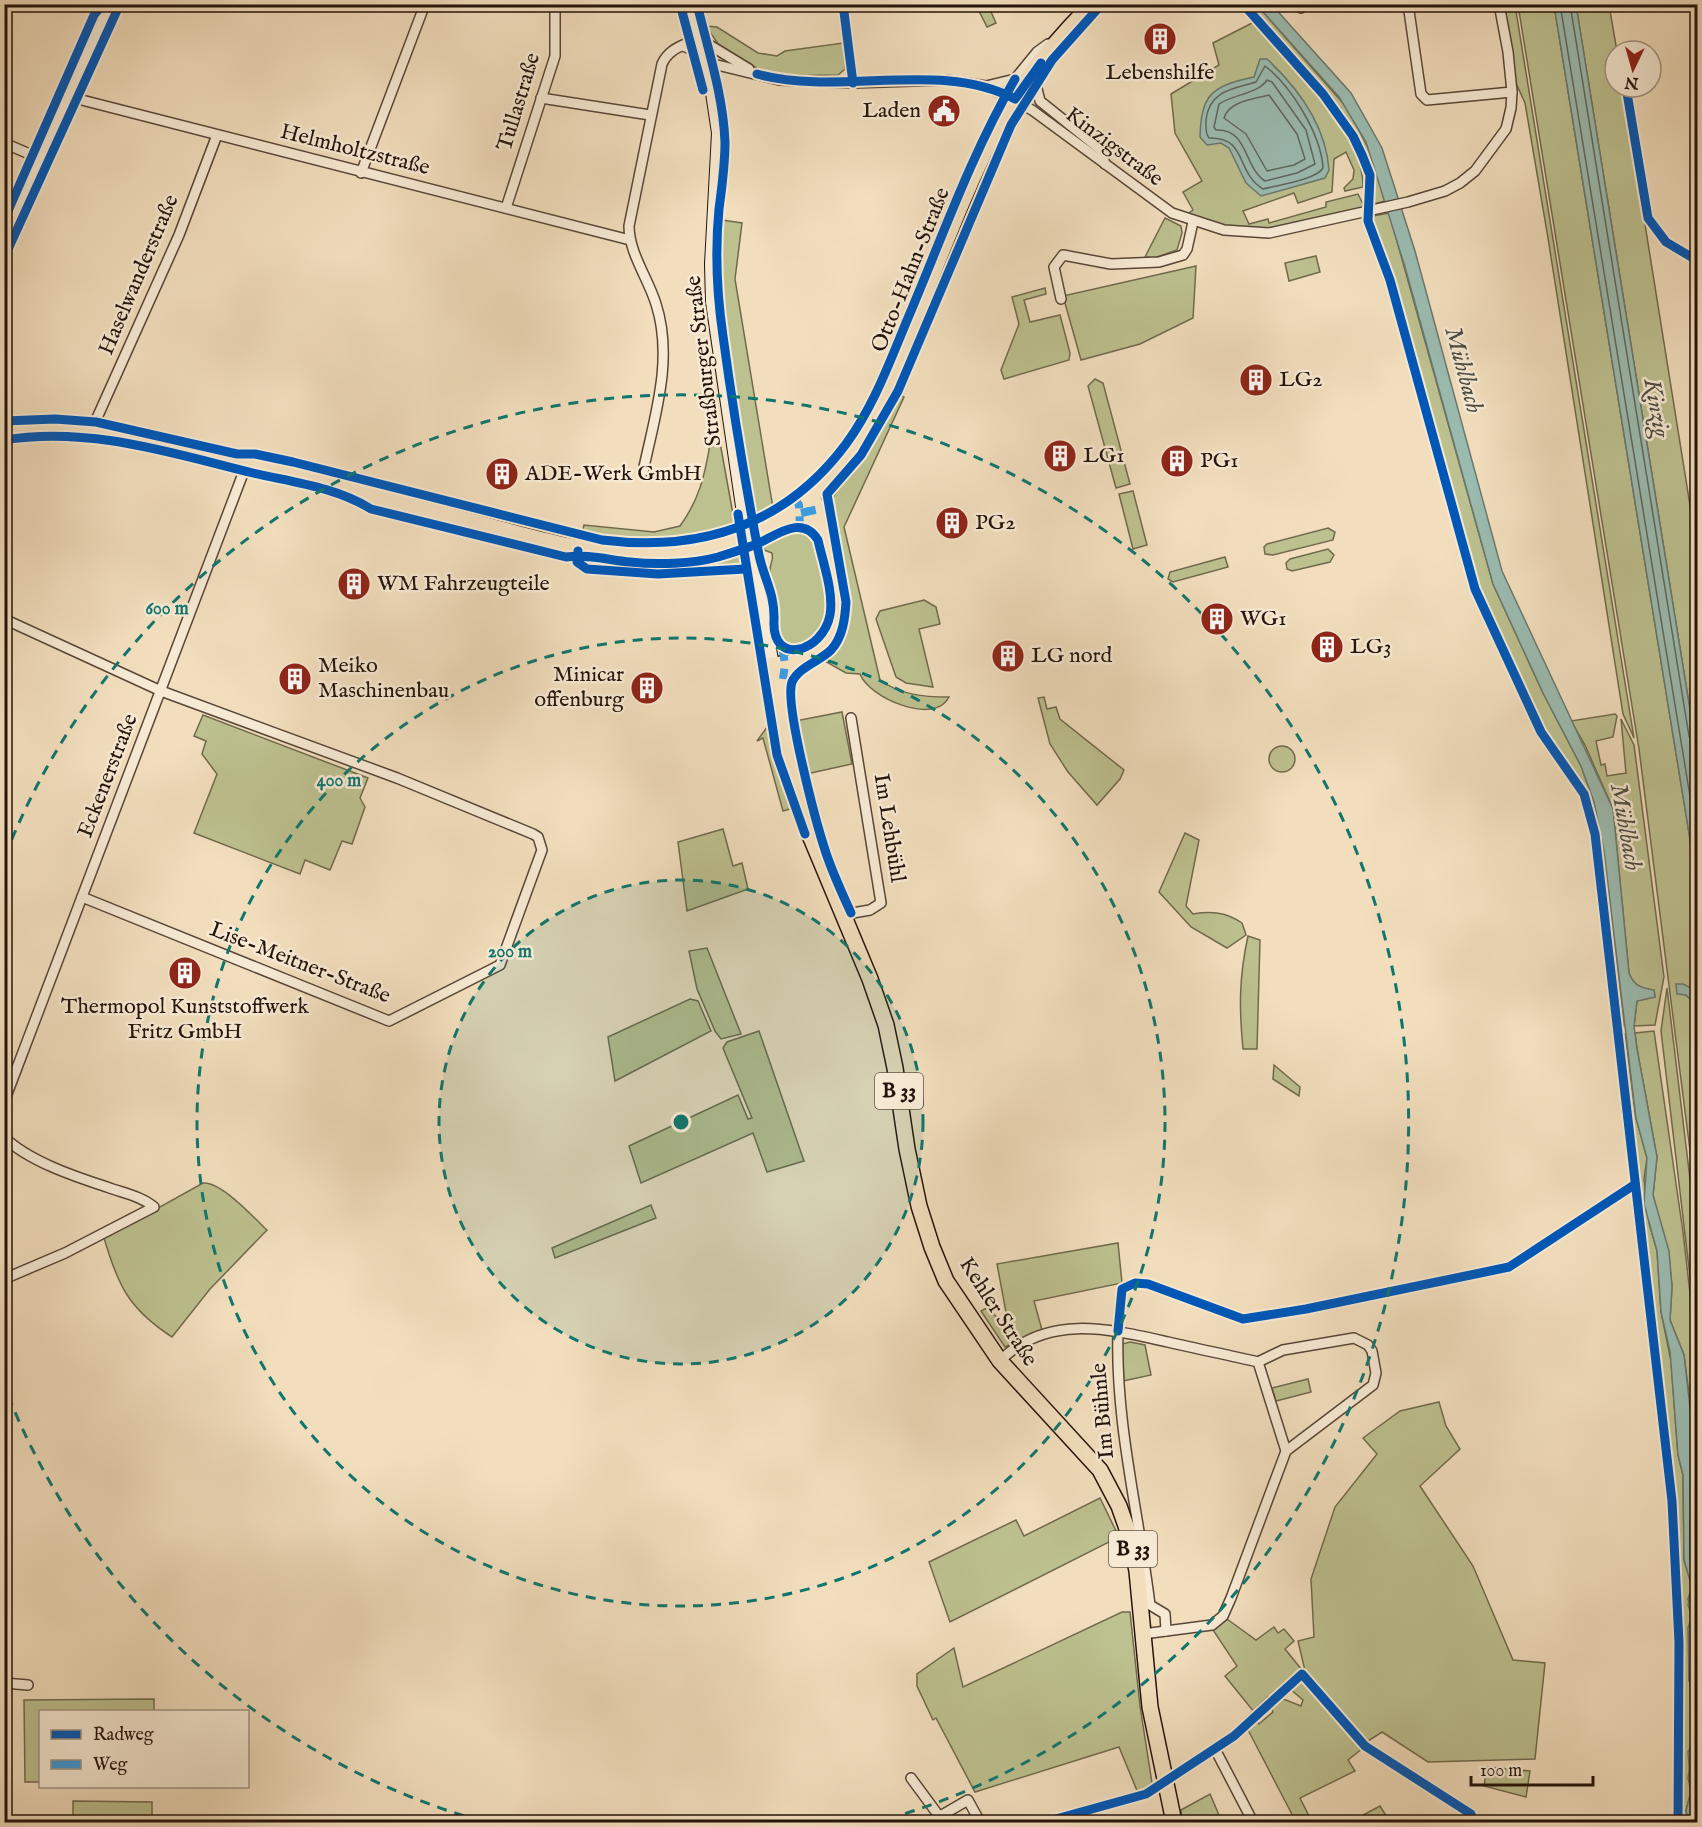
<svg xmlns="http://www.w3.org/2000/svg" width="1702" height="1827" font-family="'IM FELL English',serif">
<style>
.green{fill:#bdc08f;stroke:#706a4d;stroke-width:1.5}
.water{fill:#9bbcb1;stroke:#6b786f;stroke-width:1.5}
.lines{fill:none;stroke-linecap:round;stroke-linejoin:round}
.shore{stroke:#60685e;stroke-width:1.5}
.minor-casing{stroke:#584638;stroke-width:12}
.secondary-casing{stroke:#24130b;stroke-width:16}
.primary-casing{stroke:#24130b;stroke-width:18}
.minor{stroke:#f7ead4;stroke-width:9}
.secondary{stroke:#f7ead4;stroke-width:14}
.primary{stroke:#f2debd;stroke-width:15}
.secondary-bridge-casing{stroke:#24130b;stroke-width:16;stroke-linecap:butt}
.secondary-bridge{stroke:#f7ead4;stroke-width:14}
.quiet{stroke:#3c9ade;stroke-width:8;stroke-dasharray:15 8;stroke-linecap:butt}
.cycleway-casing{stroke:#f7ead4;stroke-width:13}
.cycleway{stroke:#0057b8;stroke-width:9}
.ring{fill:none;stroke:#0f766e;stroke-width:3;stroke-dasharray:10 8}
.labels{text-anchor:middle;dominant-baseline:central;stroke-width:5;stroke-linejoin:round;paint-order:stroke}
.shield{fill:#f7ead4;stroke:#635447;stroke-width:1.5}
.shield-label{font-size:21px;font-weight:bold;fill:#24130b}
.poi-label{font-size:22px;fill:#24130b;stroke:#f7ead4;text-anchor:start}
.street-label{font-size:22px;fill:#24130b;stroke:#f7ead4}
.water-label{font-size:24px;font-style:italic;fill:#4e4e45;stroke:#f7ead4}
.centre{fill:#0f766e;stroke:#f7ead4;stroke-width:3}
.ring-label{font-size:18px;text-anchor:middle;font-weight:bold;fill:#0f766e;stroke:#f7ead4;stroke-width:5;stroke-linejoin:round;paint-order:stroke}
</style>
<rect width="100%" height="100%" fill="#f2debd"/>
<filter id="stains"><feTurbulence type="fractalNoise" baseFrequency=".00333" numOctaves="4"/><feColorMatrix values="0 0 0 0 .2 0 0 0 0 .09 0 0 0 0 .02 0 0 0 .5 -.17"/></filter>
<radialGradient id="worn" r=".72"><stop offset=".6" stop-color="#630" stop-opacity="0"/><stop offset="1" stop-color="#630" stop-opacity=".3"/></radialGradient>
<g class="green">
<polygon points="976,5 988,5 996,23 987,27"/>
<polygon points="1248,5 1257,5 1349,110 1374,160 1385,201 1374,204 1371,197 1374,174 1360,143 1340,108"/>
<polygon points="1504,5 1515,5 1634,738 1623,714 1548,238 1525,103 1515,81"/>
<polygon points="1518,5 1554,5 1697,882 1697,991 1686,995 1697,1006 1697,1206 1639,749"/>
<polygon points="1576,5 1609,5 1617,51 1615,87 1623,87 1697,549 1697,753"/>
<path d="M1254 22C1290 63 1364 131 1363 187L1345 191 1344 188 1353 179 1354 170 1346 152 1334 159 1332 192 1298 203 1294 193 1243 211 1249 224 1268 219 1269 223 1326 207V202L1358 194 1365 208C1323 217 1265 236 1222 226 1210 223 1198 218 1187 214L1193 210 1183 192 1202 181 1175 133 1171 94 1219 65 1213 43Z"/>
<polygon points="706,26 717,27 758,53 777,56 785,51 843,43 845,69 838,75 779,76 763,72 718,44"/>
<polygon points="1389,213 1493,584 1543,693 1581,766 1594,802 1604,851 1624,1026 1619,1027 1601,858 1590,804 1575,772 1557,754 1547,737 1476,584 1388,267 1370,220 1373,216"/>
<polygon points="1165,218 1181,226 1182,233 1177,250 1154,258 1145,257"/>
<path d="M722 220 742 223 735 279 773 508 758 517C736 420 718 320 722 220Z"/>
<polygon points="1316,256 1320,272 1289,281 1285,263"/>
<polygon points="1196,266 1193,318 1140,344 1081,360 1063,296"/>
<polygon points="1045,288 1046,294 1024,300 1030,322 1060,315 1070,353 1069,360 1004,379 1001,370 1019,324 1012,297"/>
<polygon points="1095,379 1103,383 1130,484 1116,488 1088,386"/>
<path d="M900 395 904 397 844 527 880 680C900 695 924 697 949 697 935 726 869 698 860 674L846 673 823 660C872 629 837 545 832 500 837 487 849 479 857 467 874 444 887 420 900 395Z"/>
<path d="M719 437 735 525C685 545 635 548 582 533L584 525 654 532 680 526C699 500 705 475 710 444Z"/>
<polygon points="1133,491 1147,545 1133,549 1119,494"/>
<polygon points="1328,528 1335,532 1333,540 1273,555 1265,554 1264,547 1267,544"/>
<path d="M798 529 811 535 816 542C822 568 845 649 796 648 789 648 780 645 777 638 773 628 777 616 776 606 775 595 768 581 770 570 770 563 774 561 772 553L764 550 763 544 784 531Z"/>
<polygon points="1328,549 1334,555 1330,562 1292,571 1287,569 1286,563 1290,559"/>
<path d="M740 553 742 568C690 573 640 571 588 566L584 561 660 565 701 563Z"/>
<polygon points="1225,557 1228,567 1173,582 1168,579 1170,572"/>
<polygon points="924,600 936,607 940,624 919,629 933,687 906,683 896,677 876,619 880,611"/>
<polygon points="1044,697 1047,709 1056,707 1060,719 1124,770 1120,779 1097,805 1068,772 1050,744 1038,698"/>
<polygon points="842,712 852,764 806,774 795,721"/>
<path d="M1615 714 1617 716 1613 737 1596 741 1601 765 1605 764 1607 776 1626 773 1621 719 1634 745 1664 977 1655 1025 1634 1026 1637 1001 1655 997 1654 990C1641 988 1634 986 1629 973L1613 809 1585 745 1571 721Z"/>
<polygon points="203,715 368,778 360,798 365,807 352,844 342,841 330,870 305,860 300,874 194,833 217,774 202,754 206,741 194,736"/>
<path d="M770 723C771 734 772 747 775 757 781 775 789 790 790 809L783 811 763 738 757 741Z"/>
<circle cx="1282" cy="759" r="13"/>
<polygon points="723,829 733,866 742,863 748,889 687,911 678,842"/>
<path d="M1185 833 1199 840 1186 906 1193 914C1211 911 1226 912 1242 923L1246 935 1227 948 1191 927 1159 892Z"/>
<path d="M1248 936 1260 940 1257 1049H1243C1239 1008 1239 977 1248 936Z"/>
<polygon points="707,948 741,1034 721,1039 715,1031 697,989 689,951"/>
<polygon points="1667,988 1697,1237 1697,1336 1661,1031"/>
<polygon points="690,999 698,1001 711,1031 615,1081 608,1037"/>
<polygon points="759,1031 804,1161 767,1172 753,1133 641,1183 629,1146 738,1095 748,1119 752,1118 723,1048 727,1042"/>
<polygon points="1654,1031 1683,1232 1698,1363 1697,1562 1689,1394 1684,1355 1670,1320 1672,1286 1669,1258 1653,1195 1657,1157 1637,1049 1635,1033"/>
<polygon points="1622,1034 1625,1034 1636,1118 1647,1158 1644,1179 1649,1223 1657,1251 1661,1312 1671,1361 1678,1455 1683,1475 1684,1560 1692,1587 1688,1599 1692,1617 1689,1628 1689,1680 1695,1699 1695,1738 1688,1778 1691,1791 1686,1811 1689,1822 1681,1822 1682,1699 1676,1537 1619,1036"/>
<polygon points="1274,1065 1300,1087 1299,1096 1273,1079"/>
<path d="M203 1183C222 1182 253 1217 267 1230L210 1289 172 1337C129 1309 118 1286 104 1238Z"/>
<polygon points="651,1205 656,1218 555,1258 552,1248"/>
<polygon points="1118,1243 1122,1283 1034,1301 1042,1330 1005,1347 981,1311 987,1308 1003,1323 1008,1323 997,1264"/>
<polygon points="1130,1342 1145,1345 1151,1375 1123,1381 1122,1344"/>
<polygon points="1308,1379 1311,1392 1276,1401 1272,1388"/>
<polygon points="1439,1402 1446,1426 1460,1449 1420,1486 1473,1566 1513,1660 1545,1663 1535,1759 1428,1762 1382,1732 1365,1743 1306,1675 1298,1641 1314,1637 1311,1579 1335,1507 1377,1454 1363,1438 1400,1411"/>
<polygon points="1100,1498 1119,1537 950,1622 929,1562 1016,1520 1024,1536"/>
<polygon points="1122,1612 1130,1612 1140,1706 1152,1783 1138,1793 1119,1747 975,1792 936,1718 933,1720 917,1686 917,1674 954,1648 963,1687"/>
<polygon points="1227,1619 1256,1640 1274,1627 1278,1633 1284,1629 1294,1641 1285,1649 1302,1670 1254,1712 1225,1676 1237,1666 1213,1630"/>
<polygon points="1304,1678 1362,1749 1348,1760 1355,1771 1300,1798 1311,1820 1296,1822 1247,1728 1256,1720 1259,1724 1273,1712 1270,1706 1281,1698 1301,1706 1303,1700 1290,1689"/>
<polygon points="154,1699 154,1711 40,1712 40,1782 25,1782 24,1700"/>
<polygon points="1487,1767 1530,1771 1526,1797 1484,1786"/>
<polygon points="1210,1794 1222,1822 1182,1822 1181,1810"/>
<polygon points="73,1801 152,1802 152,1822 73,1822"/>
<polygon points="1380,1806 1390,1822 1350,1822"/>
</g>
<g class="water">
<path d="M1257 5H1272L1351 93 1382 148 1415 251 1502 571 1613 809 1629 973C1634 986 1641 988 1654 990L1655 997 1637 1001 1634 1026 1637 1049 1657 1157 1653 1195 1669 1251 1672 1287 1670 1320 1684 1355 1691 1416 1698 1562 1697 1822H1689L1686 1811 1691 1791 1688 1752 1695 1738V1699L1689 1680 1688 1628 1692 1617 1688 1605 1692 1587 1684 1560 1683 1475 1678 1455 1670 1351 1661 1312 1657 1251 1644 1204 1647 1158 1636 1118 1604 851 1594 802 1581 766 1543 693 1493 584 1405 267 1366 142 1339 97Z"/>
<polygon points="1554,5 1576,5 1697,753 1697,882"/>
<path d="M1260 59H1267C1298 88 1326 126 1329 170L1325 178 1261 196 1246 183 1229 148 1221 143 1207 145 1200 137C1201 93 1213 86 1254 77Z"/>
<polygon points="1676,984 1683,984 1697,991 1697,1006 1686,995 1677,994"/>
</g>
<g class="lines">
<g class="shore">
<polyline points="1560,4 1698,845"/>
<polyline points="1570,4 1689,736 1692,741 1698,742"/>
<path d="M1265 66C1291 86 1321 134 1323 168 1316 180 1277 185 1263 189 1235 172 1248 137 1209 138 1205 133 1206 127 1206 120 1209 90 1234 89 1256 82Z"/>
<path d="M1267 80 1272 82 1306 130 1315 164 1297 173 1265 181C1244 168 1248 128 1216 130L1214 127 1219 104C1234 94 1258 94 1267 80Z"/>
<path d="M1269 95 1297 134 1305 159 1294 165 1267 171 1246 134 1224 118C1229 101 1254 99 1269 95Z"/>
<polyline points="1698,1517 1690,1520 1690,1559 1698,1583"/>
<polyline points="1698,1621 1695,1628 1698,1686"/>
<path d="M1695 1822C1693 1810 1697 1801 1697 1789 1697 1774 1690 1760 1698 1746"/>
</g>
<defs>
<g id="minor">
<polyline points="843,4 853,83"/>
<polyline points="1408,4 1421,94 1427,100 1512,92"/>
<polyline points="1301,8 1305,4"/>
<polyline points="683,46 693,50 705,62 779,80 853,83 945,80 986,86 1032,110 1172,213 1224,230 1269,233 1408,202 1445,191 1460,183 1475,171 1506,129 1511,108 1512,92 1508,52 1499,4"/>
<polyline points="1033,73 1040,101 1101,150 1105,164"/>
<polyline points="986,86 1015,79 1037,52 1048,44"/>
<polyline points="70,97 630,240"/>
<polyline points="541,98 650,115"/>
<polyline points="4,143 41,159"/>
<polyline points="361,173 425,4"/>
<polyline points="506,208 555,56 555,4"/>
<polyline points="1061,299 1054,267 1063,255 1111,264 1159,262 1183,255 1187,249 1193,222"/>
<polyline points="92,429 179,235 217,135"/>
<path d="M643 472C654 418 674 360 656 304 648 278 629 253 629 226L662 64C669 48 683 46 698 38L749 69"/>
<polyline points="4,619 161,691 397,778 533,834 538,837 542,850 500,965 389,1021 82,897"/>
<polyline points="841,915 870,910 881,903 851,718"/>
<polyline points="4,1102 247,463"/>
<path d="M4 1137C28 1161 76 1177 107 1187 123 1193 141 1196 154 1207L65 1253 4 1279"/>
<path d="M1118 1331C1115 1423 1139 1514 1150 1605L1165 1614 1166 1631"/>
<path d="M1000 1361C1047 1313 1110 1329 1168 1342 1198 1349 1228 1355 1258 1362L1286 1451 1231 1598 1223 1616 1212 1625 1143 1634"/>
<polyline points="1258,1362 1283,1350 1354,1338 1368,1345 1372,1351 1376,1373 1373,1385 1286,1451"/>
<polyline points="4,1683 28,1685"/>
<polyline points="1365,1746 1471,1814 1474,1822"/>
<polyline points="1215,1749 1253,1822"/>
<polyline points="911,1778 939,1816"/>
<polyline points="930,1822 968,1800 980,1822"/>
<polyline points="1045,1822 1146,1794 1234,1736 1271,1701"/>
</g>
<g id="secondary">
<polyline points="688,4 712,86 719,133 712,264 713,302 744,513"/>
<polyline points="4,240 110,4"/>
<polyline points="752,560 772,665"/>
</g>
<g id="primary">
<path d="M4 431C33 430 61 428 89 429 138 432 187 448 234 460 312 480 389 500 467 520 523 535 582 553 640 555 719 557 802 519 849 455 879 414 897 362 916 315 942 252 966 187 997 127 1021 82 1056 40 1092 4"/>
<polyline points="777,520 802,519 823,527"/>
<polyline points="803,662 772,665 790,765 809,833 870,979 886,1025 895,1068 907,1149 919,1206 932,1247 946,1281 1000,1361 1100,1470 1119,1506 1131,1540 1137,1571 1150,1707 1174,1822"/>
<path d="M778 703C786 692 786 681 794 671 803 660 818 656 827 646 855 614 824 530 812 495"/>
</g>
</defs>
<use href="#minor" class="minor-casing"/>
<use href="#secondary" class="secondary-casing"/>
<use href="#primary" class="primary-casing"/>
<use href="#minor" class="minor"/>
<use href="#secondary" class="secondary"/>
<use href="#primary" class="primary"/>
<defs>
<polyline id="secondary-bridge" points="744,513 752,560"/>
</defs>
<use href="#secondary-bridge" class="secondary-bridge-casing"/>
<use href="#secondary-bridge" class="secondary-bridge"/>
<g class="quiet">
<polyline points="793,495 799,505 800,527"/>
<polyline points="801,513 828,507"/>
<polyline points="782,646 785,664 783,679"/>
</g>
<defs>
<g id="cycleway">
<polyline points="680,4 703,90"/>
<polyline points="843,4 853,83"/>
<polyline points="1243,4 1323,94 1353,136 1362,155 1370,175 1368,221 1390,280 1475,589 1541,732 1584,794 1595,834 1672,1501 1679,1642 1678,1822"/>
<path d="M757 74C840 97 940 59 1015 99L1041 63"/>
<polyline points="1626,87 1648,218 1666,242 1698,261"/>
<polyline points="4,220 94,15 103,4"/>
<polyline points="4,258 120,4"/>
<path d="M4 421 55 419 96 422 237 454H255L293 462 602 540C700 552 785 526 846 444 874 406 890 361 908 318 942 238 971 155 1015 79"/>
<path d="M4 440C89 426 171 453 253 473 292 482 336 487 371 509L566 557C587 554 609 560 630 562 657 565 692 564 718 557 731 553 744 549 757 544 777 535 802 514 818 540 823 563 834 592 830 615 823 652 772 667 774 621 775 593 764 579 759 555 745 482 733 410 723 336 717 295 715 250 719 209 722 187 725 165 725 142 723 94 708 50 697 4"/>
<polyline points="738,514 777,755 805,834"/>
<polyline points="578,551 577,562 587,569 658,574 745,569"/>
<path d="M851 913C842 893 833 874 826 853 817 826 784 704 792 682 799 667 820 661 831 650 843 637 845 618 846 602L827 494 861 455 898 391 1011 125 1052 60 1102 4"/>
<polyline points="1118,1331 1122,1289 1135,1283 1148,1284 1243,1319 1306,1309 1509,1267 1634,1185"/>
<polyline points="1045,1822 1146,1794 1234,1736 1302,1674 1365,1746 1471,1814 1474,1822"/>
</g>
</defs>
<use href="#cycleway" class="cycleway-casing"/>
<use href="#cycleway" class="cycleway"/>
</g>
<circle cx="681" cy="1122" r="242" fill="#0f766e" fill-opacity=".12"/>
<g class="ring">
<circle cx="681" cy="1122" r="242"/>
<circle cx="681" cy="1122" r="484"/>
<path d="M481 1821A727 727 0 0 1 5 1388M5 856A727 727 0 1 1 881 1821"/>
</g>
<defs>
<symbol id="building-disc" viewBox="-11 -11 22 22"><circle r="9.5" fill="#8f2418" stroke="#f7ead4"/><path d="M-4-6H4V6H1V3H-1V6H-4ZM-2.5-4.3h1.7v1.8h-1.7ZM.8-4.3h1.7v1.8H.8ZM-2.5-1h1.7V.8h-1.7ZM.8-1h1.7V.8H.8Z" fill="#fff"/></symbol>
<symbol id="civic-disc" viewBox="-11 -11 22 22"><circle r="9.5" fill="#8f2418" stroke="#f7ead4"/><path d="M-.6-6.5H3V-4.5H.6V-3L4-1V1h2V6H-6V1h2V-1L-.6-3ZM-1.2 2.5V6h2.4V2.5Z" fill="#fff"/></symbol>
</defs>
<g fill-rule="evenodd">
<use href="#building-disc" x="1141" y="20" width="38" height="38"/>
<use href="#civic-disc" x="925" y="92" width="38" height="38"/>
<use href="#building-disc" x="1237" y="361" width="38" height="38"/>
<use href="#building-disc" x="1041" y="437" width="38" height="38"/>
<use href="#building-disc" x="1158" y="442" width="38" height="38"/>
<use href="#building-disc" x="483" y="455" width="38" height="38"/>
<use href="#building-disc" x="933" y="504" width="38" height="38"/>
<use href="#building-disc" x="335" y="565" width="38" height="38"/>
<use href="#building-disc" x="1198" y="600" width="38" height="38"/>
<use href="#building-disc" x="1308" y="628" width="38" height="38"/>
<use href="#building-disc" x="989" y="637" width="38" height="38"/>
<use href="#building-disc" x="276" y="660" width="38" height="38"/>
<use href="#building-disc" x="628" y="669" width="38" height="38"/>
<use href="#building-disc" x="166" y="954" width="38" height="38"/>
</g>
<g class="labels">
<g class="shield">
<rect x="875" y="1073" width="48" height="36" rx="4.5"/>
<rect x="1109" y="1531" width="48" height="36" rx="4.5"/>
</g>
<g class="shield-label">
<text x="899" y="1091">B 33</text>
<text x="1133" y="1549">B 33</text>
</g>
<g class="poi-label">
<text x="1160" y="73" text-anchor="middle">Lebenshilfe</text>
<text x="921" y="111" text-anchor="end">Laden</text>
<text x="1279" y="380">LG2</text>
<text x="1083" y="456">LG1</text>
<text x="1200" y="461">PG1</text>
<text x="525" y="474">ADE-Werk GmbH</text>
<text x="975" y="523">PG2</text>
<text x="377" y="584">WM Fahrzeugteile</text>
<text x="1240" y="619">WG1</text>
<text x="1350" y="647">LG3</text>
<text x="1031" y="656">LG nord</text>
<text x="318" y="666">Meiko<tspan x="318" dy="25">Maschinenbau</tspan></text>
<text x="624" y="675" text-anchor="end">Minicar<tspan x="624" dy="25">offenburg</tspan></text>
<text x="185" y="1007" text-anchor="middle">Thermopol Kunststoffwerk<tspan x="185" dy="25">Fritz GmbH</tspan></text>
</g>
<g class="street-label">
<text transform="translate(519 102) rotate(-73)">Tullastraße</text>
<text transform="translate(1114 147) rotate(37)">Kinzigstraße</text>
<text transform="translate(355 150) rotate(14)">Helmholtzstraße</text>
<text transform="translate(911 270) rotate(-68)">Otto-Hahn-Straße</text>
<text transform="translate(139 275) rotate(-67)">Haselwanderstraße</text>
<text transform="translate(704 361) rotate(-97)">Straßburger Straße</text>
<text transform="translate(108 776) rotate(-69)">Eckenerstraße</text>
<text transform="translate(889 828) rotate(81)">Im Lehbühl</text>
<text transform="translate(300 963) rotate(21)">Lise-Meitner-Straße</text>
<text transform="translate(998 1312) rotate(57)">Kehler Straße</text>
<text transform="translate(1103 1411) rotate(-95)">Im Bühnle</text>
</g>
<g class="water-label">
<text transform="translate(1463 370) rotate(75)">Mühlbach</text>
<text transform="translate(1656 408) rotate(80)">Kinzig</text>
<text transform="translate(1625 827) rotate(80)">Mühlbach</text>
</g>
</g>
<circle cx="681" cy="1122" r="9" class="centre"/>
<g class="ring-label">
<text x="167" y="614">600 m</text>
<text x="339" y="786">400 m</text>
<text x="510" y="957">200 m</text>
</g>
<rect width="1702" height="1827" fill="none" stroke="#f2debd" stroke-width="24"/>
<rect x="6" y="6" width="1690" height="1815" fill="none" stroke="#24130b" stroke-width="3"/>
<rect x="12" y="12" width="1678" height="1803" fill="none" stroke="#24130b" stroke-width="1.5"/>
<rect x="39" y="1710" width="210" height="78" fill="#f7ead4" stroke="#a39484" stroke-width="1.5"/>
<rect x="51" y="1730" width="30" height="9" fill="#0057b8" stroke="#a39484" stroke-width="1.5"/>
<text x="93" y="1740" font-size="18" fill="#24130b">Radweg</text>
<rect x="51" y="1760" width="30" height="9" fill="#3c9ade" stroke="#a39484" stroke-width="1.5"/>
<text x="93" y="1770" font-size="18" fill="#24130b">Weg</text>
<g transform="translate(1633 69) rotate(185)"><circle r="28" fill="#f7ead4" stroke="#a39484" stroke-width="1.5"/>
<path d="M0-4.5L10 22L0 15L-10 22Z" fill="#8f2418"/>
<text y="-9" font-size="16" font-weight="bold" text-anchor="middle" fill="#24130b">N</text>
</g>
<path d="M1471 1776v9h122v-9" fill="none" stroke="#24130b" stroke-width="3"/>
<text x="1480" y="1776" font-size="18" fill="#24130b" stroke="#f7ead4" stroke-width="4.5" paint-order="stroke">100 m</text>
<rect width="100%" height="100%" filter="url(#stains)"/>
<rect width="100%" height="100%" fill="url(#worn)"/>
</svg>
